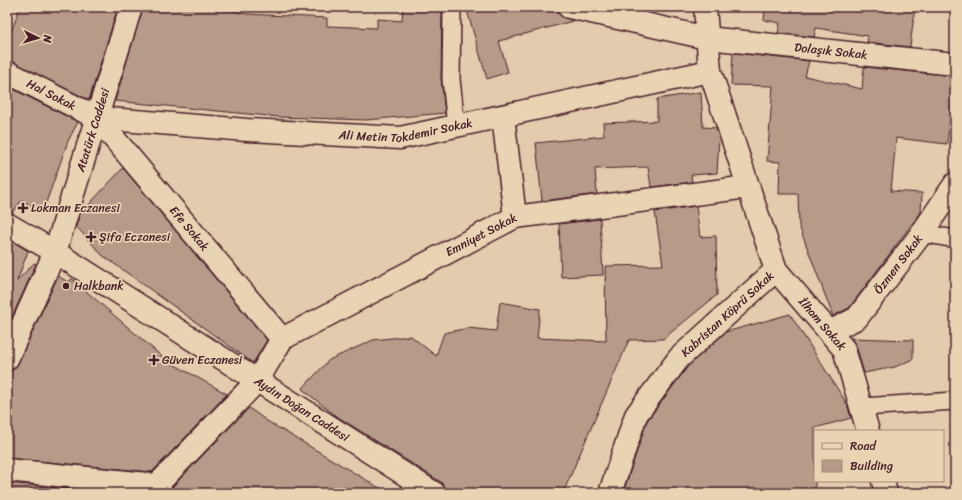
<svg xmlns="http://www.w3.org/2000/svg" width="962" height="500" font-family="Sriracha,sans-serif">
<style>
.building{fill:#b79b89;stroke:#4a1f2b}
.lines{fill:none;stroke-linecap:round;stroke-linejoin:round}
.lane-casing{stroke:#4a1f2b;stroke-width:20}
.street-casing{stroke:#4a1f2b;stroke-width:25}
.secondary-casing{stroke:#4a1f2b;stroke-width:25}
.lane{stroke:#e8d3b2;stroke-width:17}
.street{stroke:#e8d3b2;stroke-width:22}
.secondary{stroke:#e8d3b2;stroke-width:22}
.poi-dot{fill:#4a1f2b;stroke:#e8d3b2;stroke-width:1.5}
.labels{text-anchor:middle;dominant-baseline:central;stroke-width:3.5;stroke-linejoin:round;paint-order:stroke}
.street-label{font-size:12px;fill:#4a1f2b;stroke:#e8d3b2}
.poi-label{font-size:12px;fill:#4a1f2b;stroke:#e8d3b2;text-anchor:start}
</style>
<rect width="100%" height="100%" fill="#e2ccad"/>
<filter id="ink" filterUnits="userSpaceOnUse"><feTurbulence type="fractalNoise" baseFrequency=".025" numOctaves="2"/><feDisplacementMap in="SourceGraphic" scale="8" xChannelSelector="R" yChannelSelector="G"/><feConvolveMatrix kernelMatrix="1 2 1 2 8 2 1 2 1" color-interpolation-filters="sRGB"/></filter>
<g filter="url(#ink)">
<g class="building">
<polygon points="20,7 118,7 89,100 7,60 7,44"/>
<polygon points="143,7 214,7 247,14 327,18 327,26 377,28 377,19 402,21 403,7 442,7 441,79 445,113 366,120 279,117 115,101"/>
<polygon points="466,7 557,7 561,16 573,21 499,41 508,72 487,79"/>
<polygon points="765,7 915,7 910,47 867,42 868,36 816,28 814,37 778,33 780,23 764,20"/>
<polygon points="733,53 809,61 805,76 862,89 864,67 955,76 947,144 896,138 891,191 922,193 921,212 849,308 833,316 799,226 798,194 779,194 780,162 767,161 773,86 731,85"/>
<polygon points="7,86 78,122 68,141 42,214 22,200 12,213 7,212"/>
<polygon points="701,92 703,127 716,128 719,137 717,173 691,175 692,182 651,187 648,167 595,169 597,194 542,201 536,143 604,136 603,123 657,121 657,99"/>
<polygon points="123,168 267,340 253,363 102,255 76,226 80,214"/>
<polygon points="696,206 700,237 716,236 717,295 663,339 629,340 563,493 446,493 445,487 441,482 335,415 302,389 329,360 373,340 411,336 436,356 444,333 468,328 496,331 500,302 540,309 537,338 606,341 605,266 663,265 655,212"/>
<polygon points="600,219 603,275 561,277 559,224"/>
<polygon points="7,238 28,251 17,281 34,263 36,264 7,328"/>
<polygon points="58,276 68,282 72,279 166,360 227,394 152,472 7,458 7,371 14,369 18,364"/>
<polygon points="790,314 847,404 851,418 815,428 815,493 623,493 647,421 688,366 726,332"/>
<polygon points="851,338 913,340 913,359 895,367 864,373 856,345"/>
<polygon points="249,408 267,421 388,493 173,493 172,487"/>
<polygon points="7,483 111,493 7,493"/>
</g>
<g class="lines">
<defs>
<g id="lane">
<polyline points="452,7 451,79 456,126"/>
<polyline points="922,233 955,239"/>
<polyline points="862,407 955,401"/>
</g>
<g id="street">
<path id="s1" d="M569 7 707 38 955 64"/>
<path id="s2" d="M705 7 710 71 776 270 844 349 868 431"/>
<path id="s3" d="M7 72 97 118 247 130 400 138 710 71"/>
<polyline points="503,116 515,217"/>
<path id="s4" d="M97 118 282 339"/>
<path id="s5" d="M829 332 857 318 922 233 955 184"/>
<path id="s6" d="M7 359 55 252 131 7"/>
<polyline points="7,470 157,485 161,493"/>
<polyline points="883,481 886,493"/>
<path id="s7" d="M157 485 257 381 282 339 515 217 748 187"/>
<path id="s8" d="M610 493 636 415 679 358 776 270"/>
</g>
<g id="secondary">
<path id="s9" d="M7 224 55 252 434 493"/>
</g>
</defs>
<use href="#lane" class="lane-casing"/>
<use href="#street" class="street-casing"/>
<use href="#secondary" class="secondary-casing"/>
<use href="#lane" class="lane"/>
<use href="#street" class="street"/>
<use href="#secondary" class="secondary"/>
</g>
</g>
<g class="poi-dot">
<path d="M21 202h4v4h4v4h-4v4h-4v-4h-4v-4h4z"/>
<path d="M89 231h4v4h4v4h-4v4h-4v-4h-4v-4h4z"/>
<circle cx="66" cy="286" r="4"/>
<path d="M152 354h4v4h4v4h-4v4h-4v-4h-4v-4h4z"/>
</g>
<g class="labels">
<g class="street-label">
<text stroke="none"><textPath href="#s1" startOffset="266">Dolaşık Sokak</textPath></text>
<text stroke="none"><textPath href="#s3" startOffset="50">Hal Sokak</textPath></text>
<text stroke="none"><textPath href="#s3" startOffset="411">Ali Metin Tokdemir Sokak</textPath></text>
<text stroke="none"><textPath href="#s6" startOffset="245">Atatürk Caddesi</textPath></text>
<text stroke="none"><textPath href="#s4" startOffset="144">Efe Sokak</textPath></text>
<text stroke="none"><textPath href="#s7" startOffset="418">Emniyet Sokak</textPath></text>
<text stroke="none"><textPath href="#s5" startOffset="99">Özmen Sokak</textPath></text>
<text stroke="none"><textPath href="#s8" startOffset="219">Kabristan Köprü Sokak</textPath></text>
<text stroke="none"><textPath href="#s2" startOffset="345">İlham Sokak</textPath></text>
<text stroke="none"><textPath href="#s9" startOffset="348">Aydın Doğan Caddesi</textPath></text>
</g>
<g class="poi-label">
<text x="31" y="208">Lokman Eczanesi</text>
<text x="99" y="237">Şifa Eczanesi</text>
<text x="74" y="286">Halkbank</text>
<text x="162" y="360">Güven Eczanesi</text>
</g>
</g>
<rect width="962" height="500" fill="none" stroke="#e8d3b2" stroke-width="24"/>
<rect x="12" y="12" width="938" height="476" fill="none" stroke="#4a1f2b" stroke-width="1.5" filter="url(#ink)"/>
<rect x="814" y="430" width="130" height="52" fill="#e8d3b2" stroke="#a98b7c"/>
<rect x="822" y="443" width="20" height="6" fill="#e8d3b2" stroke="#a98b7c"/>
<text x="850" y="450" font-size="12" fill="#4a1f2b">Road</text>
<rect x="822" y="460" width="20" height="12" fill="#b79b89" stroke="#a98b7c"/>
<text x="850" y="470" font-size="12" fill="#4a1f2b">Building</text>
<g transform="translate(38 38) rotate(95)" stroke="#e8d3b2" stroke-width="3" paint-order="stroke">
<path d="M0-3L7 15L0 10L-7 15Z" fill="#4a1f2b"/>
<text y="-6" font-size="11" font-weight="bold" text-anchor="middle" fill="#4a1f2b">N</text>
</g>
</svg>
